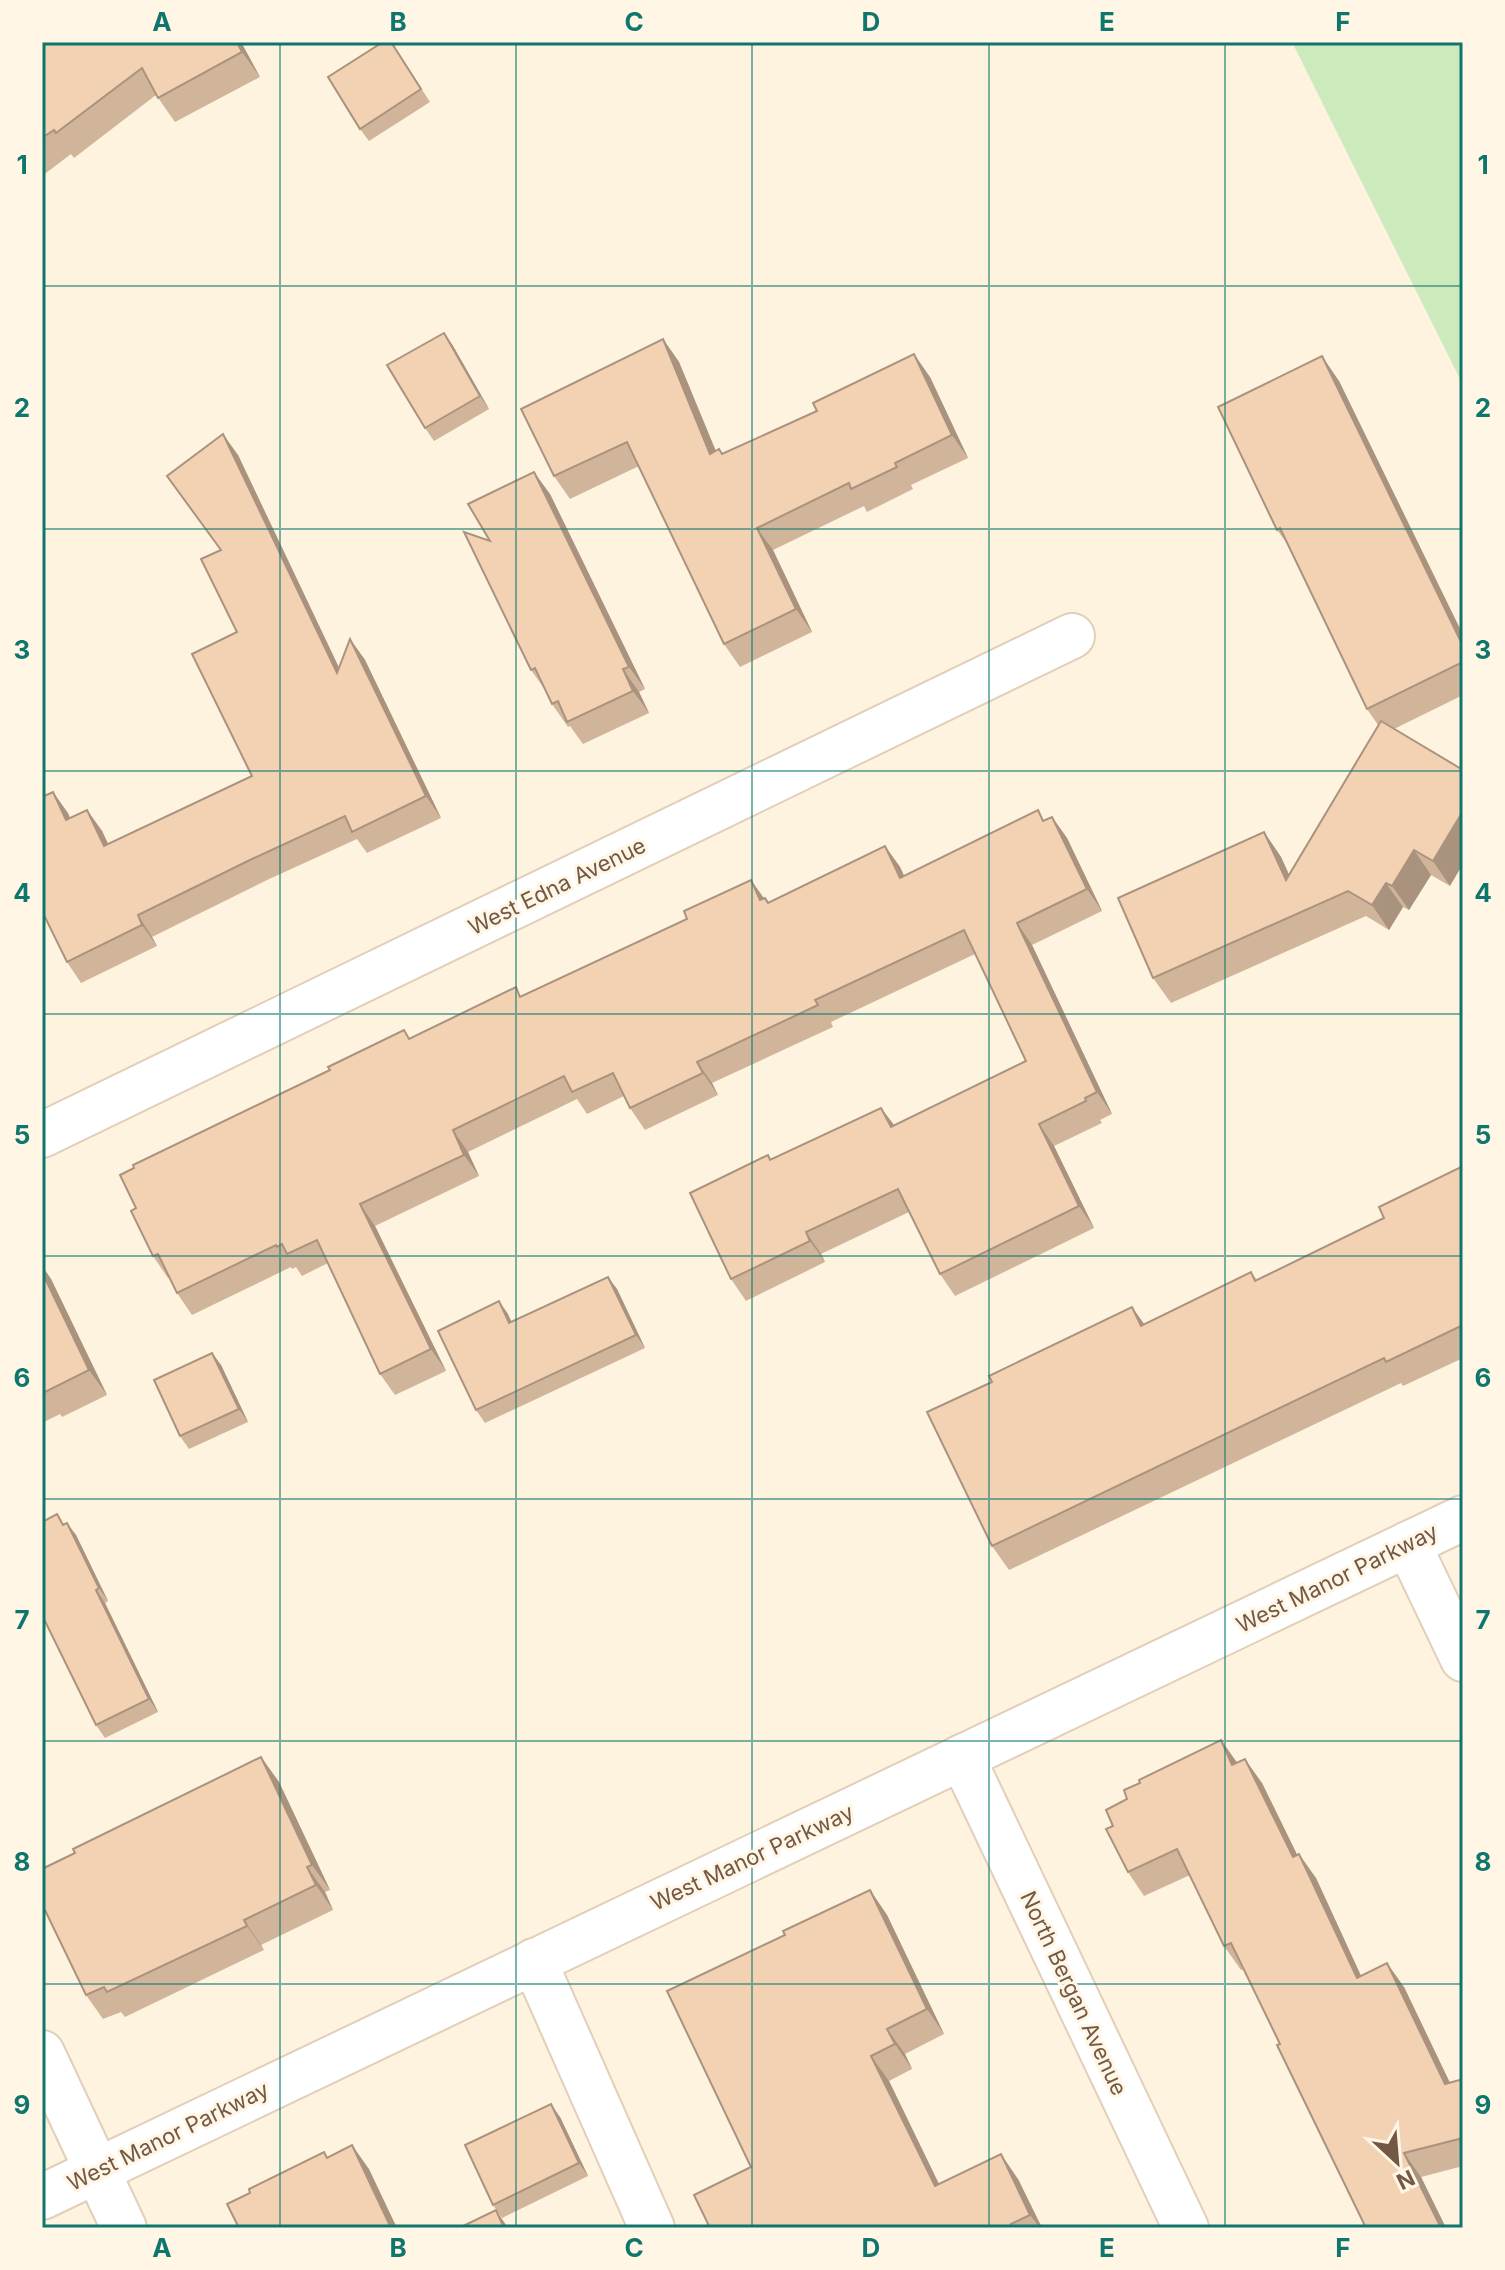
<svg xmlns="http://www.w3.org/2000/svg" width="1505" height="2270" font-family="Inter,sans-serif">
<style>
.green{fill:#cceabc}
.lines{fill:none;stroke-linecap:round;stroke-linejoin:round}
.minor-casing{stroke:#e1cfba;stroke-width:48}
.minor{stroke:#fff;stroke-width:44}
.wall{fill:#d1b59b}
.shaded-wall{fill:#aa937e}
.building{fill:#f3d2b4;stroke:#aa937e;stroke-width:2}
.grid{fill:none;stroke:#0f766e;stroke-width:2;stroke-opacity:0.55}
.labels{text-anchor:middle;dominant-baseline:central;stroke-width:6;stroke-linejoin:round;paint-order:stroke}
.street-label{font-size:22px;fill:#735945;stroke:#fff6e5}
.neatline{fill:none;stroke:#0f766e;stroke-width:3}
.grid-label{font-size:26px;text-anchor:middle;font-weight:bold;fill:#0f766e}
</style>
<rect width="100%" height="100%" fill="#fdf3de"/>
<polygon class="green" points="1292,42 1463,42 1463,385"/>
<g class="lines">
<defs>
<g id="minor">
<polyline points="42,1135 1072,636"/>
<polyline points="1408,1544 1463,1659"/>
<polyline points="962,1757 1186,2228"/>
<polyline points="534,1961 652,2228"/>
<polyline points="42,2053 124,2228"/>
<polyline points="42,2197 1463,1518"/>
</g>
</defs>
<use href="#minor" class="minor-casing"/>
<use href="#minor" class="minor"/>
</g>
<g class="wall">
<polygon points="42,42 241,42 260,77 175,122 156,95 74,158 71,154 42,176"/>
<polygon points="391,42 430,102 369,141 360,129"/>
<polygon points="444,333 453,346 489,409 434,441 425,428"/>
<polygon points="663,339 679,362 716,451 719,449 723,454 930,377 968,458 911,485 913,489 867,512 864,506 773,550 812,632 740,667 724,644 639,466 570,499 554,476"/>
<polygon points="1339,381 1463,635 1463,695 1394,729 1450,886 1431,875 1409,910 1403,907 1389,930 1366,916 1171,1003 1153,978 1264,832 1281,857 1289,875 1378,725 1367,709 1290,547 1277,530"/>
<polygon points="238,455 339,668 350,639 365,660 441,818 367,853 357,839 267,880 152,937 157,946 81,983 67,962 53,792 70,818 87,810 102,831 108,844 252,776 237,632 220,550"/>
<polygon points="550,494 645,689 639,692 649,713 583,744 570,726 568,727 552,704 546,691 531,670 490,541"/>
<polygon points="1052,817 1067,838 1102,911 1032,945 1112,1114 1100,1120 1102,1123 1054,1146 1094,1228 955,1296 940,1274 909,1212 821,1254 825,1262 746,1301 731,1279 768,1155 771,1159 881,1108 894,1125 1026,1061 975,954 831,1022 833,1027 712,1083 718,1095 645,1130 630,1108 624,1096 587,1114 577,1099 468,1152 479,1176 375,1226 446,1371 395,1395 380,1374 328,1263 302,1276 296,1267 292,1269 291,1267 192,1315 177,1293 169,1277 168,1278 153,1256 136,1208 330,1070 404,1030 410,1039 523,996 765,898 769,902 885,846 900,867 904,876"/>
<polygon points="1463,1166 1463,1358 1403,1386 1401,1383 1009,1570 992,1546 992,1382 1132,1307 1144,1324 1251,1272 1257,1280 1384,1218"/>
<polygon points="42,1266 51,1279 107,1395 62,1417 60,1414 42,1423"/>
<polygon points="617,1289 645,1348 485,1423 476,1410 499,1301 511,1322"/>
<polygon points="212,1353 221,1365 248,1422 189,1449 180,1436"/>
<polygon points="42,1522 64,1524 76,1535 108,1601 105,1603 158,1712 105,1738 96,1725 45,1620 42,1621"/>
<polygon points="1221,1740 1237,1763 1262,1783 1297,1855 1316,1878 1361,1976 1404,1987 1450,2083 1463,2079 1463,2166 1421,2177 1446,2228 1366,2228 1244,1969 1241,1970 1224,1946 1190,1875 1144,1896 1128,1872 1113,1826 1127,1799"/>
<polygon points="261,1757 279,1782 330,1890 325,1892 333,1910 261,1945 264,1950 125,2017 121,2012 103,2019 86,1995 75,1853"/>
<polygon points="870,1890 887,1915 944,2034 905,2054 912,2069 889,2081 939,2184 1018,2179 1042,2228 710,2228 751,2167 785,1935"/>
<polygon points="560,2117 588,2176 502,2218 493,2205"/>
</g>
<g class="shaded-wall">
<polygon points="237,42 241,42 260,77 242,52"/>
<polygon points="444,333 453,346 489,409 480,396"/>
<polygon points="663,339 679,362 726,476 710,454"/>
<polygon points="914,354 930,377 968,458 952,435"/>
<polygon points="1322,356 1339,381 1463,635 1463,646"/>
<polygon points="223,434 238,455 352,695 337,673"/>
<polygon points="534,472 550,494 645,689 629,667"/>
<polygon points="757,528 773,550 812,632 796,609"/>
<polygon points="350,639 365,660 441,818 426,796"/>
<polygon points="623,669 639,692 649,713 633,691"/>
<polygon points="53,792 68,813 80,842 66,820"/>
<polygon points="87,810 102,831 119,867 104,846"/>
<polygon points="1463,811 1463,864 1450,886 1433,861"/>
<polygon points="1052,817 1067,838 1102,911 1087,889"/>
<polygon points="1264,832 1281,857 1303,905 1286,880"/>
<polygon points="885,846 900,867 915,899 900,878"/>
<polygon points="1414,850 1431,875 1409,910 1392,886"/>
<polygon points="751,880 766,901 760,900"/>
<polygon points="1386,883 1403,907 1389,930 1372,905"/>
<polygon points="138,915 152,937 157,946 142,925"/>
<polygon points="1017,923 1032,945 1112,1114 1097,1092"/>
<polygon points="697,1062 712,1083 718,1095 703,1073"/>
<polygon points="881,1108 897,1129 891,1127"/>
<polygon points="1039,1124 1054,1146 1094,1228 1079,1206"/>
<polygon points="453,1130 468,1152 479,1176 464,1155"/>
<polygon points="360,1204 375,1226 446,1371 431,1349"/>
<polygon points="806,1232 821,1254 825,1262 810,1241"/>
<polygon points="42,1266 51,1279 107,1395 89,1370 42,1272"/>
<polygon points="608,1277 617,1289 645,1348 636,1335"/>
<polygon points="499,1301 508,1314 518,1336 509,1323"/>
<polygon points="1132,1307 1149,1331 1141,1326"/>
<polygon points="212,1353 221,1365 248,1422 239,1409"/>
<polygon points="67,1523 76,1535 108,1601 99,1588"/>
<polygon points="96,1590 105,1603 158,1712 149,1699"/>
<polygon points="1221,1740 1238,1764 1232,1765"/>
<polygon points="261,1757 279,1782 330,1890 312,1865"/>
<polygon points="1245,1759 1262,1783 1310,1881 1293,1857"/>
<polygon points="1299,1854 1316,1878 1373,2002 1357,1978"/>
<polygon points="307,1867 325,1892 333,1910 316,1885"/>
<polygon points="870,1890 887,1915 944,2034 927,2009"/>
<polygon points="244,1920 261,1945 264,1950 247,1926"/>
<polygon points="1387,1963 1404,1987 1462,2108 1445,2084"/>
<polygon points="887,2029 905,2054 912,2069 895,2044"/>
<polygon points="871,2056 889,2081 952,2211 935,2186"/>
<polygon points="551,2104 560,2117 588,2176 579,2163"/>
<polygon points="352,2145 369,2169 397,2228 391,2228"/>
<polygon points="1404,2153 1421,2177 1446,2228 1441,2228"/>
<polygon points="1001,2154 1018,2179 1042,2228 1040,2228 1030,2215"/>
<polygon points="496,2210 508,2228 504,2228"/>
</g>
<g class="building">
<polygon points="42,42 237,42 242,52 158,98 142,68 56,133 54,130 42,138"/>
<polygon points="383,42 391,42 421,89 360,129 328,77"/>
<polygon points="444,333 480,396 425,428 387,365"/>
<polygon points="663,339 710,454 719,449 722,454 817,411 813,403 914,354 952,435 895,463 897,467 851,489 849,483 757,528 796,609 724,644 627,442 554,476 521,409"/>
<polygon points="1322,356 1463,646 1463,662 1367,709 1280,528 1277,530 1218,407"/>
<polygon points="223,434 337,673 350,639 426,796 352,832 345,816 252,859 138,915 142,925 67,962 42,911 42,797 53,792 66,820 87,810 104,846 252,776 192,654 237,632 201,559 221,550 167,476"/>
<polygon points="534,472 629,667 623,669 633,691 567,722 558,701 552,704 535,668 531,670 464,532 490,541 468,504"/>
<polygon points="1381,721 1463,770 1463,811 1433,861 1414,850 1392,886 1386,883 1372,905 1348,891 1153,978 1118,898 1264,832 1286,880"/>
<polygon points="1038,810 1043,821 1052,817 1087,889 1017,923 1097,1092 1085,1098 1086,1101 1039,1124 1079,1206 940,1274 898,1189 806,1232 810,1241 731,1279 690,1193 768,1155 770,1160 881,1108 891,1127 1026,1061 964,930 815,1000 818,1005 697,1062 703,1073 630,1108 613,1073 572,1092 564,1076 453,1130 464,1155 360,1204 431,1349 380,1374 317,1240 287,1254 282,1244 277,1247 276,1245 177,1293 158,1254 153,1256 131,1211 136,1208 120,1175 134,1168 133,1165 330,1070 328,1067 404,1030 409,1039 516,987 520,997 687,919 684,911 751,880 760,900 765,898 768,903 885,846 900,878"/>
<polygon points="1463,1166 1463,1325 1386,1362 1384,1358 992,1546 927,1412 992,1382 989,1376 1132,1307 1141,1326 1251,1272 1255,1281 1384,1218 1379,1207"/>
<polygon points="42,1272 89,1370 45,1392 43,1389 42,1390"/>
<polygon points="608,1277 636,1335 476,1410 438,1331 499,1301 509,1323"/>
<polygon points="212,1353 239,1409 180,1436 154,1380"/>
<polygon points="57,1514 63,1525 67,1523 99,1588 96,1590 149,1699 96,1725 42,1615 42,1522"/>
<polygon points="1221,1740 1232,1765 1245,1759 1293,1857 1299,1854 1357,1978 1387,1963 1445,2084 1463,2079 1463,2138 1404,2153 1441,2228 1366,2228 1277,2045 1280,2044 1231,1943 1224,1946 1177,1849 1128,1872 1106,1829 1113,1826 1106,1810 1127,1799 1124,1790 1140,1783 1139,1780"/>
<polygon points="261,1757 312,1865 307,1867 316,1885 244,1920 247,1926 107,1992 104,1987 86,1995 42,1904 42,1869 75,1853 73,1849"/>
<polygon points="870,1890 927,2009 887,2029 895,2044 871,2056 935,2186 1001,2154 1030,2215 1011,2224 1012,2228 710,2228 694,2195 751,2167 667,1991 785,1935 783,1931"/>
<polygon points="551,2104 579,2163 493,2205 465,2145"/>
<polygon points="352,2145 391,2228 239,2228 227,2204 250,2193 249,2189 324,2152 327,2158"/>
<polygon points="496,2210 504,2228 459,2228"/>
</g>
<path class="grid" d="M280 42V2228M516 42V2228M752 42V2228M989 42V2228M1225 42V2228M42 286H1463M42 529H1463M42 771H1463M42 1014H1463M42 1256H1463M42 1499H1463M42 1741H1463M42 1984H1463"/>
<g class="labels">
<g class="street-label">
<text transform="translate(557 886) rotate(-26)">West Edna Avenue</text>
<text transform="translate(1337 1578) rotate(-26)">West Manor Parkway</text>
<text transform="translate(752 1857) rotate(-25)">West Manor Parkway</text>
<text transform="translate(1074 1993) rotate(65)">North Bergan Avenue</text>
<text transform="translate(168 2136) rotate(-26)">West Manor Parkway</text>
</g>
</g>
<rect width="1505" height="2270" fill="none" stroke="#fff6e5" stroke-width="88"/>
<g transform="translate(1397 2162) rotate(154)" stroke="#fff6e5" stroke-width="6" paint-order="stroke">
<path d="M0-6L14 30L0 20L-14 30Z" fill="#735945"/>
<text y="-12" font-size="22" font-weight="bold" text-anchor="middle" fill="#735945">N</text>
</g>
<rect x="44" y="44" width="1417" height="2182" class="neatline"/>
<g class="grid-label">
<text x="162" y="31">A</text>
<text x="398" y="31">B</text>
<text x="634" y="31">C</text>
<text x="871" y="31">D</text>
<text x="1107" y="31">E</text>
<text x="1343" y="31">F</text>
<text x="22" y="174">1</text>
<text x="1483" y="174">1</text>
<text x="22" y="417">2</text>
<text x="1483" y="417">2</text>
<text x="22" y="659">3</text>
<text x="1483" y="659">3</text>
<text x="22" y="902">4</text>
<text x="1483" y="902">4</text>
<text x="22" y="1144">5</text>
<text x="1483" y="1144">5</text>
<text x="22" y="1387">6</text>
<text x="1483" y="1387">6</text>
<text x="22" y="1629">7</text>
<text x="1483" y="1629">7</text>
<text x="22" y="1871">8</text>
<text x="1483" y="1871">8</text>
<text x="22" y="2114">9</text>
<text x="1483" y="2114">9</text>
<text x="162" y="2257">A</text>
<text x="398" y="2257">B</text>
<text x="634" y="2257">C</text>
<text x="871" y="2257">D</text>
<text x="1107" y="2257">E</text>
<text x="1343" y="2257">F</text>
</g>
</svg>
